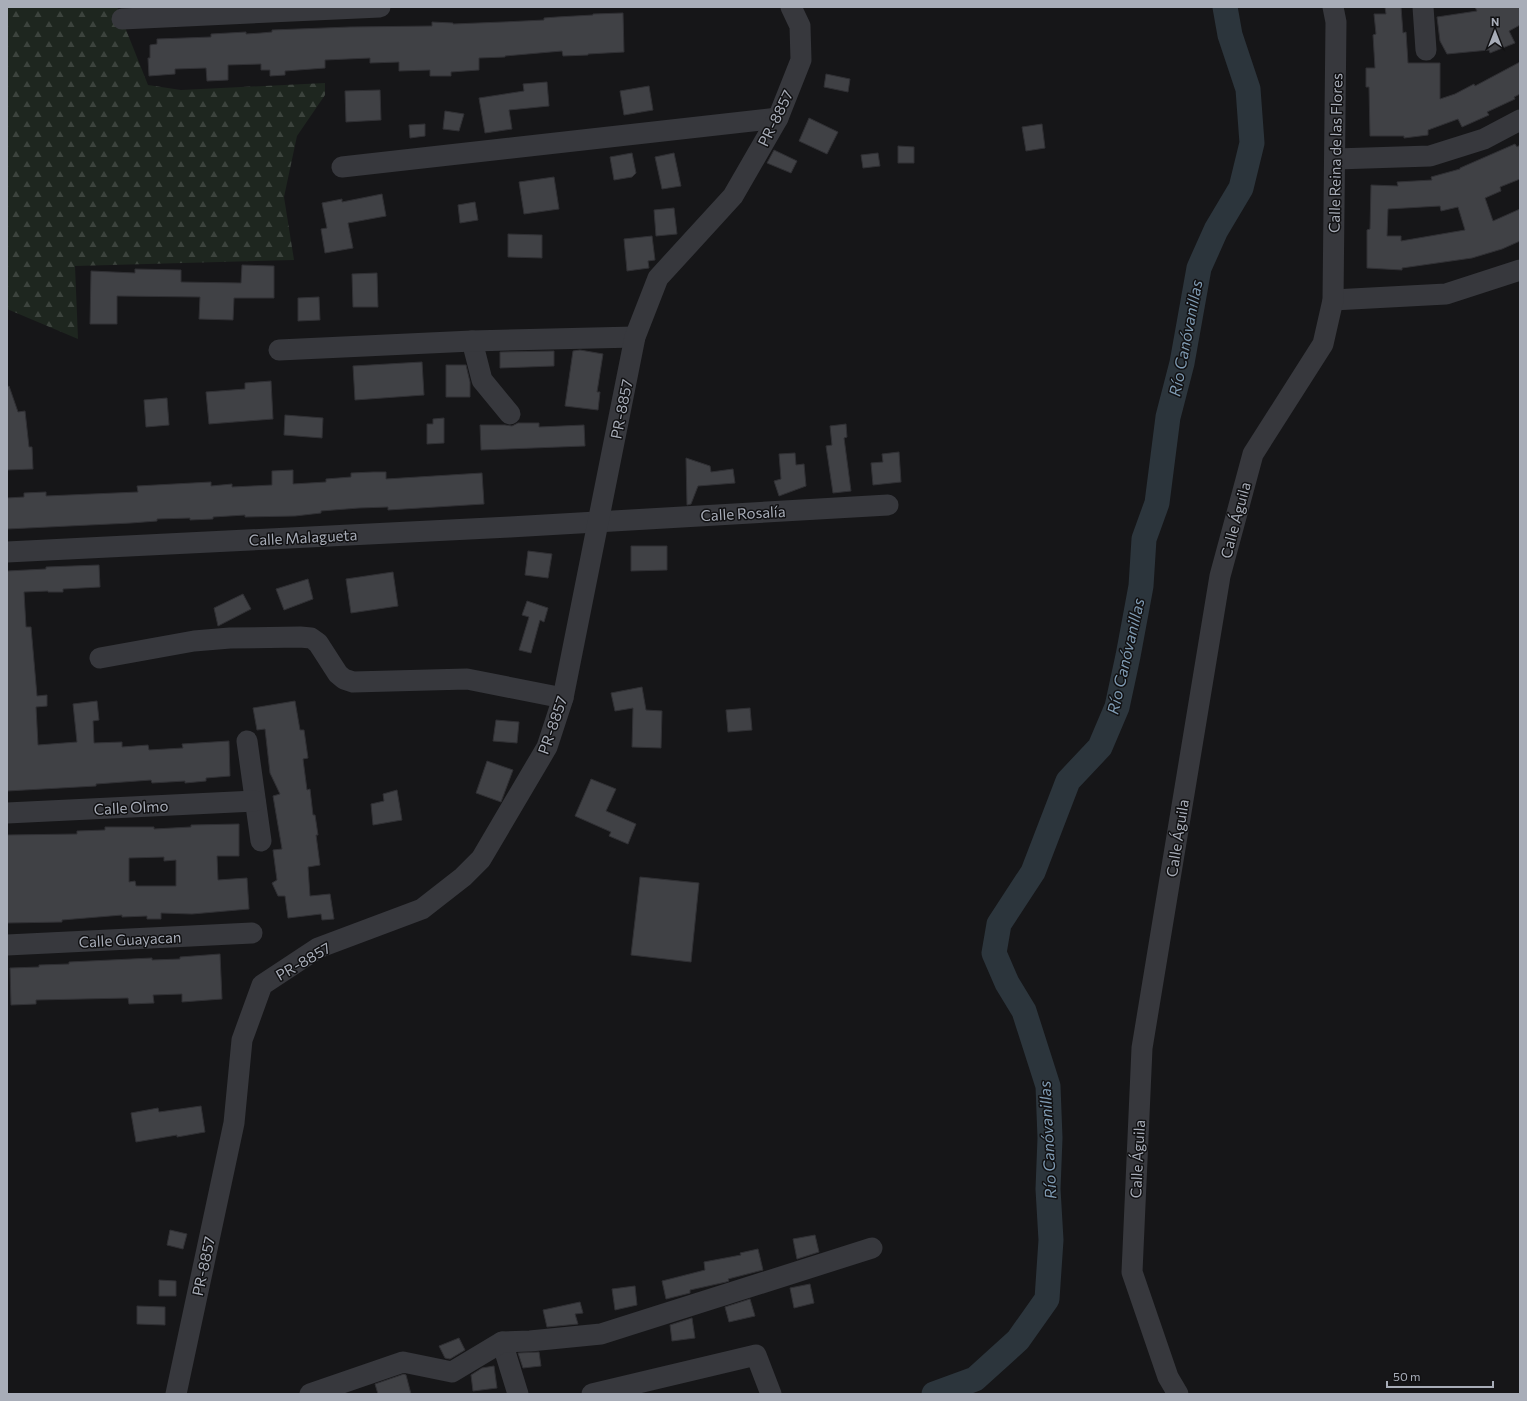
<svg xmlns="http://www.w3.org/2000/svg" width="1527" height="1401" font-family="Commissioner,sans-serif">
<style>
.forest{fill:url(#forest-firs)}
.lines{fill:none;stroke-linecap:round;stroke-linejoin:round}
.river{stroke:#2c353c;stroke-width:25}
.building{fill:#404145;stroke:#303034;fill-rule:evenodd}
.minor{stroke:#37383d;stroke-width:21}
.labels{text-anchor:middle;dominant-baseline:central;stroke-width:3;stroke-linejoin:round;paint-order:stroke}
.street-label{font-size:15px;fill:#a8adb8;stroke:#111113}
.water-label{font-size:16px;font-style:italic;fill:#7f9bb3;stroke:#111113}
</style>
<defs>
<pattern id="forest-firs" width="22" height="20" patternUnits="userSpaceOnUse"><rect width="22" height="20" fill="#1e261f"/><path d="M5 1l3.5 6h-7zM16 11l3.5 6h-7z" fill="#3c433d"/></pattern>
</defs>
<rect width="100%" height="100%" fill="#161618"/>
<polygon class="forest" points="7,7 117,7 148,85 181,90 325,83 325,95 297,136 284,197 294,260 75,266 78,339 7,309"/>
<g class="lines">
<polyline class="river" points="934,1394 975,1379 1018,1340 1047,1299 1051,1240 1048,1189 1050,1138 1048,1086 1024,1011 1007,983 994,953 999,924 1033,872 1068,781 1100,747 1117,707 1128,656 1141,586 1144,539 1157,503 1168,417 1182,363 1199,268 1216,230 1241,188 1252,143 1248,89 1230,35 1225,7"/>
</g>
<g class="building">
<polygon points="1385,7 1401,7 1403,33 1406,32 1408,63 1440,63 1440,99 1455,94 1474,84 1475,86 1520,62 1520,94 1514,97 1515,99 1487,112 1489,115 1462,127 1458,119 1428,130 1428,135 1404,138 1404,136 1370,136 1369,87 1366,87 1366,68 1375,68 1373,35 1376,34 1374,14 1386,14"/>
<polygon points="1475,7 1520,7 1520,25 1509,31 1515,43 1490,53 1489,50 1447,54 1440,41 1437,17 1477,11"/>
<polygon points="623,13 624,52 588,54 588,55 563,56 562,51 505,56 505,57 479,58 479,70 451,72 451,76 430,76 430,70 399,71 399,62 370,63 370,58 325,60 325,68 285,71 285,75 270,76 270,70 261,70 261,64 228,65 228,80 207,81 206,68 175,69 175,74 149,76 148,58 150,58 150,45 157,44 157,39 211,37 211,34 246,32 246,34 261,33 272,32 272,30 350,27 432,26 432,22 453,23 453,24 503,22 544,20 544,18 557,17 593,15 593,14"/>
<polygon points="826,74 850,79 848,92 824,87"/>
<polygon points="547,82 549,106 509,110 512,129 485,133 479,98 524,91 523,84"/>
<polygon points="649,86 653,110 624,115 620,91"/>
<polygon points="380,90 381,120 346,122 345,91"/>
<polygon points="445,111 464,114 459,131 443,129"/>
<polygon points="809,118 838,132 827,154 799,141"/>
<polygon points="425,124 425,136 410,138 409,125"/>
<polygon points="1042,124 1045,148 1026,151 1022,127"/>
<path d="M1515 144 1517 147 1520 145V179L1500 187 1501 191 1485 198 1493 221 1520 209V241L1502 249 1472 258 1402 268V270L1367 268V230L1370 229 1371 185 1398 186 1397 182 1432 180 1431 177 1460 169V168ZM1440 206 1441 211 1458 207 1465 230 1401 241V236H1387L1388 209Z"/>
<polygon points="898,146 914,147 914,163 898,163"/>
<polygon points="774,150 797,161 791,173 767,163"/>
<polygon points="632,153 636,173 632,177 614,180 610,157"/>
<polygon points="674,153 681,186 662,189 655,157"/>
<polygon points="878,153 880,166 863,168 861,155"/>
<polygon points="554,177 559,209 524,214 519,182"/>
<polygon points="382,194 386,216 348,223 353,248 325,253 321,229 327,228 322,203 342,199 342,202"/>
<polygon points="475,202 478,220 460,223 458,205"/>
<polygon points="674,208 677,234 656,236 654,210"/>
<polygon points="508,234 542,235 542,258 508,257"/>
<polygon points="652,236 655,260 648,261 649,268 627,271 624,239"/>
<polygon points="242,265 274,266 274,298 234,298 233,320 199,319 200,297 117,296 117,324 90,324 91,271 135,273 135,269 181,270 181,282 241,283"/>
<polygon points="377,273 378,307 353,307 352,274"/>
<polygon points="319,297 320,320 298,321 298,298"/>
<polygon points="580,350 603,354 597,392 600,392 598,410 565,406 573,351"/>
<polygon points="554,351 554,366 500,368 500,352"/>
<polygon points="422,362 424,395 355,400 353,366"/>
<polygon points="446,365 466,365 470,382 470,397 446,397"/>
<polygon points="271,381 273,419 209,424 206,392 245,389 245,383"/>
<polygon points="9,386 18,412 25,411 29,447 32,447 33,469 7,470 7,387"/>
<polygon points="167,398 169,425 146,427 144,400"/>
<polygon points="285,415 323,418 322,438 284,435"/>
<polygon points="444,418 444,443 427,444 427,424 433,424 433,419"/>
<polygon points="518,423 539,423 539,427 584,425 585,446 481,450 480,425 505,425 512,426"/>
<polygon points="846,424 847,437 844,438 851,491 833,493 826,446 832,445 830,426"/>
<polygon points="899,452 901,482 873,485 871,463 883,462 882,454"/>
<polygon points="795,453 796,465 804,464 806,486 779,496 774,481 781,479 779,454"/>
<polygon points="686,458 710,466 711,472 733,469 735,483 698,486 691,504 687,505"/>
<polygon points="293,470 293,484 326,482 326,479 351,477 351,473 373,472 386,472 386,479 482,473 484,504 388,510 388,507 359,508 321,511 321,513 295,516 245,517 245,515 213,517 213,519 190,520 190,518 157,519 157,521 131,523 7,529 7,498 24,497 24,493 46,492 46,496 138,492 137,486 211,482 211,486 232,484 232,487 272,485 272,471"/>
<polygon points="631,546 667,546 667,570 631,571"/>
<polygon points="528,551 552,554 548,578 525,575"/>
<polygon points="99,565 100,587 63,589 63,592 48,592 48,591 24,592 26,627 31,627 37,696 47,695 47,706 36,707 38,745 77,742 73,704 97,701 99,720 93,721 94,743 122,742 122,747 148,745 149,750 183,748 182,744 229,741 230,776 206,778 206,781 185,783 185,781 152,783 151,780 96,784 96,786 7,791 7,571 46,569 46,567"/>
<polygon points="393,572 398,606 351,613 346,579"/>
<polygon points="308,579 313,599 284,610 276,589"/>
<polygon points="243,594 251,609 218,626 214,608"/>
<polygon points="527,601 548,608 544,622 540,620 531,653 519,650 529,617 522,615"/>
<polygon points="642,687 646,710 662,711 661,748 632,747 633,708 615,711 611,693"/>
<polygon points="295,701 300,730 304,730 308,758 303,759 307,790 310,789 313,815 315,815 318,835 316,835 320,865 308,867 310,896 330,894 334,919 322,920 321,914 288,918 285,896 278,896 272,883 277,880 273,850 282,849 273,796 280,794 270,773 265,729 257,730 253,708"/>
<polygon points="750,708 752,730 728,732 726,710"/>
<polygon points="496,720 519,722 517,743 493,741"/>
<polygon points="487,761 513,770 501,802 476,793"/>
<polygon points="591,779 616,789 606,811 636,824 628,844 609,836 611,832 575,816"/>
<polygon points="397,790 402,820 373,825 371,804 384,801 383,794"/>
<path d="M239 824V856H217L218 880 247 878 249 909 192 914 161 913V919H147V916L122 917V915L62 920V922L7 923V835L77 834V831L105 830V827H154V829L191 827V825ZM164 857V861L176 860V886H136L135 881 129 882V858Z"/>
<polygon points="640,877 699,883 691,962 631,955"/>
<polygon points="220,954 222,999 182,1002 182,994 153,995 154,1003 129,1004 128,998 36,1000 36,1004 11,1005 10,968 39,967 39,965 69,964 69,962 152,958 152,960 180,959 180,957"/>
<polygon points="201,1106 205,1132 177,1137 177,1135 136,1142 131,1113 158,1108 159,1112"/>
<polygon points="170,1230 187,1234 183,1249 167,1245"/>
<polygon points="815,1235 819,1252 797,1259 793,1239"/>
<polygon points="758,1249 763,1270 728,1279 729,1281 726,1282 690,1290 690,1293 666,1299 662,1281 705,1270 704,1262 741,1255 740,1253"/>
<polygon points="159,1280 176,1281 176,1296 159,1296"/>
<polygon points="810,1284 814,1303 794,1308 790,1288"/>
<polygon points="635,1286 637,1305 615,1310 612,1289"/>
<polygon points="750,1299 755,1316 729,1322 725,1307"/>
<polygon points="580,1302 583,1313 575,1314 578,1324 547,1327 543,1310"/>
<polygon points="137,1306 165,1307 165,1325 137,1324"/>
<polygon points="692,1318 695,1338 672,1341 670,1325"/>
<polygon points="459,1338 465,1350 450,1359 445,1358 439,1346"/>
<polygon points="539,1352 541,1366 523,1368 518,1353"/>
<polygon points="494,1366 497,1388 473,1391 471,1375 482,1368"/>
<polygon points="404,1374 406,1375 411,1394 378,1394 375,1384"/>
</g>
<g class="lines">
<g class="minor">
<polyline points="1423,7 1426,50"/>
<polyline points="122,19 380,7"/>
<polyline points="1336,159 1430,156 1484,139 1520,120"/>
<polyline points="342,167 778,118"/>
<polyline points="1333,300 1446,294 1520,270"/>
<polyline points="472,341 482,380 510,414"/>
<polyline points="279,350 472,341 635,337"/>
<polyline points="7,552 510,527 888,505"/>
<polyline points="100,658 194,641 230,638 300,637 311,638 318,643 338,674 344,679 353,682 467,679 563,698"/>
<polyline points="247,741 261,841"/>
<polyline points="7,813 255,801"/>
<polyline points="7,945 252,933"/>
<polyline points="502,1342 518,1394"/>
<polyline points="176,1394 234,1123 242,1040 262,985 318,948 422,909 463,877 481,859 547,747 563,698 635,337 658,278 733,196 778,118 801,60 800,26 791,7"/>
<polyline points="310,1394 403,1362 452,1372 502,1342 530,1341 601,1334 872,1248"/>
<polyline points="592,1394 756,1355 771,1394"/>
<polyline points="1178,1394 1168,1377 1132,1272 1142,1048 1220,576 1253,454 1323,344 1333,300 1336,22 1333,7"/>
</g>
</g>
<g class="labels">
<g class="street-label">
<text transform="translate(775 118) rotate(-64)">PR-8857</text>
<text transform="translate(1335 153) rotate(-89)">Calle Reina de las Flores</text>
<text transform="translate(621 409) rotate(-79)">PR-8857</text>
<text transform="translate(743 513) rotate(-3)">Calle Rosalía</text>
<text transform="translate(1235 520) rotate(-75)">Calle Águila</text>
<text transform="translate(303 537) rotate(-3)">Calle Malagueta</text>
<text transform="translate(552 725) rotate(-71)">PR-8857</text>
<text transform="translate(131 807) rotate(-3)">Calle Olmo</text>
<text transform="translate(1177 838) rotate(-81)">Calle Águila</text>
<text transform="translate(130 939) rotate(-3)">Calle Guayacan</text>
<text transform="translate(303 961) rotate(-30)">PR-8857</text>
<text transform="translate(1137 1159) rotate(-87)">Calle Águila</text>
<text transform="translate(203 1266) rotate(-78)">PR-8857</text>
</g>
<g class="water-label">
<text transform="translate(1185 338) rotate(-79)">Río Canóvanillas</text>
<text transform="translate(1125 656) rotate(-77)">Río Canóvanillas</text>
<text transform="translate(1047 1140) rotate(-93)">Río Canóvanillas</text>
</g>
</g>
<rect width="1527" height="1401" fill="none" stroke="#a8adb8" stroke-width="16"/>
<g transform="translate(1495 32)" stroke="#111113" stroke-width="3" paint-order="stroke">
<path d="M0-3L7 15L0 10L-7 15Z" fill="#a8adb8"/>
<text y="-6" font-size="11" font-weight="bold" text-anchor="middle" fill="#a8adb8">N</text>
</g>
<path d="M1387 1381v6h106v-6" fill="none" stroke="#a8adb8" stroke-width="2"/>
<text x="1393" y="1381" font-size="12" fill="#a8adb8" stroke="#111113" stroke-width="3" paint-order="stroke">50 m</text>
</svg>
